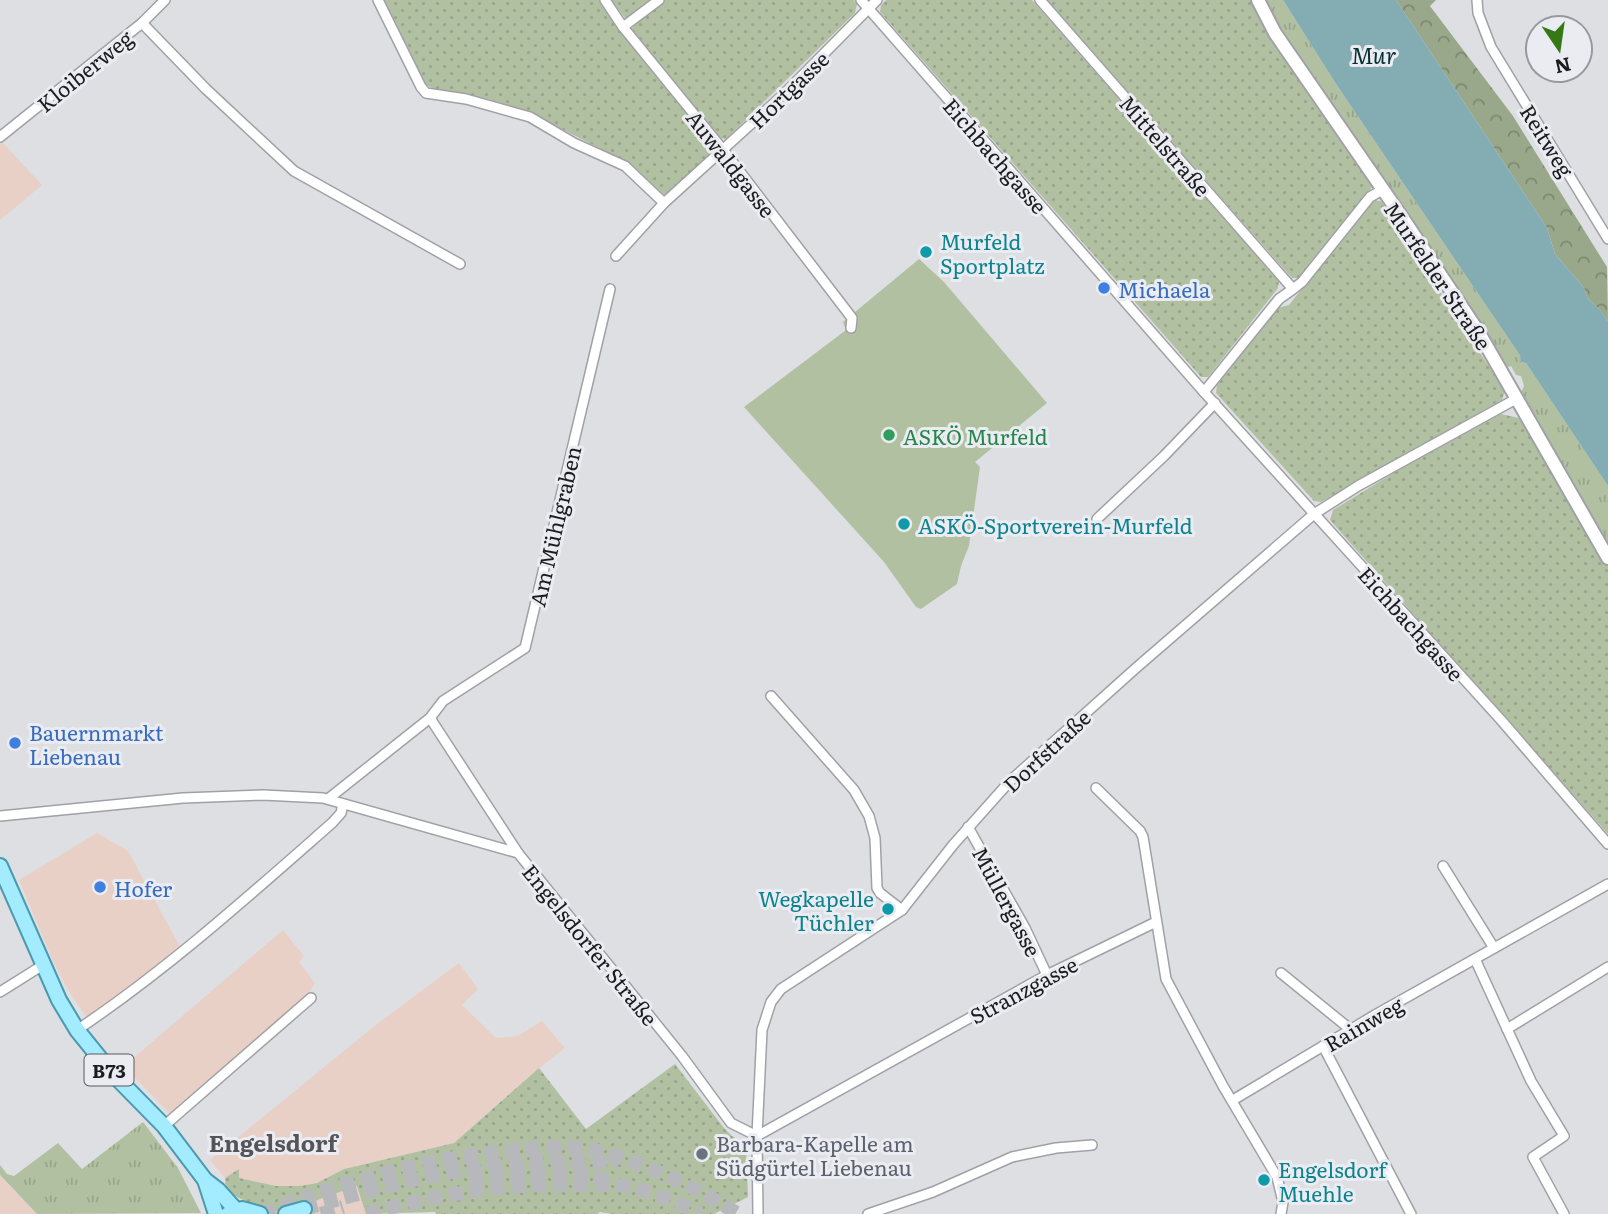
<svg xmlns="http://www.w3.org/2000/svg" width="1608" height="1214" font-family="Literata,serif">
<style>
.commercial{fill:#e8d0c6}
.grass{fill:url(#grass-tufts)}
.forest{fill:url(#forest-crowns)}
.park{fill:url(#park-dots)}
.pitch{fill:#b2c0a2}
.water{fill:#83adb2}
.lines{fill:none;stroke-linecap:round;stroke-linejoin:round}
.primary-tunnel{stroke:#b7b8bc;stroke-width:14;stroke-dasharray:14 7;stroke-linecap:butt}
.street-casing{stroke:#a0a1a6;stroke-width:12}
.secondary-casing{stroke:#a0a1a6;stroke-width:16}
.primary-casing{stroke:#4b9ab0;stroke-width:18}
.street{stroke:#fff;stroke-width:9}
.secondary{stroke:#fff;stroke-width:12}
.primary{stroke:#a3ebff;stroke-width:14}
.culture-dot{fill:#0f9aa8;stroke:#ebecf1;stroke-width:2.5}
.shop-dot{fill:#3f7fe0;stroke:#ebecf1;stroke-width:2.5}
.leisure-dot{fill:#2e9e5b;stroke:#ebecf1;stroke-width:2.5}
.worship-dot{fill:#6b7280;stroke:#ebecf1;stroke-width:2.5}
.labels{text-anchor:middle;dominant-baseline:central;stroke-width:6;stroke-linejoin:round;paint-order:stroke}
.shield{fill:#ebecf1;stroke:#5a5a5d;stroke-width:2}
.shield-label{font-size:19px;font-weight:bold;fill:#1c1c1e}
.street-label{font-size:21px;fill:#1c1c1e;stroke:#ebecf1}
.culture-label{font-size:21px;fill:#0d838f;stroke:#ebecf1;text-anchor:start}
.shop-label{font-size:21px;fill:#366cbe;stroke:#ebecf1;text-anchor:start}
.leisure-label{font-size:21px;fill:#27864d;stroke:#ebecf1;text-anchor:start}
.worship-label{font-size:21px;fill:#5b616d;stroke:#ebecf1;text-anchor:start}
.water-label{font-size:23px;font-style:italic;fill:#073136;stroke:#ebecf1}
.neighbourhood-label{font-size:23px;font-weight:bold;fill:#545559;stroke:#ebecf1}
</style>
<defs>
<pattern id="grass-tufts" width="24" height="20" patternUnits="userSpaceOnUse" patternTransform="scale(1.75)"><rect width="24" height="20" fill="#b2c0a2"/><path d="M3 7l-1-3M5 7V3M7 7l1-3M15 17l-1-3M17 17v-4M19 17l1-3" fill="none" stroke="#98a48b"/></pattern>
<pattern id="forest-crowns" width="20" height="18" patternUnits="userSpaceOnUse" patternTransform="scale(1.75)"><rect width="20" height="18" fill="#99a88a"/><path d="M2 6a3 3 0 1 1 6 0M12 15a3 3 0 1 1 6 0" fill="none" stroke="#7c8870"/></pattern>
<pattern id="park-dots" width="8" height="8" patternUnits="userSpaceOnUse" patternTransform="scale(1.75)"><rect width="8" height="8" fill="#b2c0a2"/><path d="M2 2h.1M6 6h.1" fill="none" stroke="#98a48b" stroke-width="1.8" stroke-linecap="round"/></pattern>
</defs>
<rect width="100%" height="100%" fill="#dedfe3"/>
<g class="commercial">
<polygon points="2,142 42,185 0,220 0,144"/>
<polygon points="97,833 128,851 180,947 87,1018 68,990 52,959 19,880"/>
<polygon points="283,930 304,956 299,962 315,983 307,995 289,1013 170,1114 124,1066"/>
<polygon points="459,963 478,989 462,1005 496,1038 518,1036 542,1021 565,1048 529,1076 454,1143 344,1169 317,1183 300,1186 276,1186 239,1178 239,1170 225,1178 210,1160 377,1024"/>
<polygon points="0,1175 3,1179 37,1214 0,1214"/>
<polygon points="358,1186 366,1214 273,1214 272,1211 299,1205"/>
</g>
<g class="grass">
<polygon points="1264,0 1283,0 1336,84 1521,357 1520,362 1526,363 1608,486 1608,550 1520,395 1524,386 1521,376 1516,375 1511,366 1505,368 1283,32"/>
<polygon points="143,1122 178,1168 201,1213 37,1214 0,1175 0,1165 7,1174 14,1176 58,1143 82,1169"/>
</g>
<polygon class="forest" points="1396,0 1436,0 1430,6 1513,116 1607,267 1608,321 1600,310 1588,299 1584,288 1555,254 1547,228"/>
<g class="park">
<polygon points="383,0 600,0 616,24 717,149 669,194 663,194 632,165 529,112 488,99 434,89 424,84"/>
<polygon points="611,0 656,0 631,18 625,18"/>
<polygon points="663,0 854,0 857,4 855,13 726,139 720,138 632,29 639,18"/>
<polygon points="886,0 1032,0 1279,281 1278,288 1208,377 1201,377 880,12 881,5"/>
<polygon points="1045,0 1251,0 1270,33 1372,187 1299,278 1292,278"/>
<polygon points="1372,200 1381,201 1505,391 1502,400 1321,502 1314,501 1216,393 1217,385 1277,308 1289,305"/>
<polygon points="1501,414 1519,418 1608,564 1608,834 1330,520 1333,510 1400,469"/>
<path d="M675 1064 724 1128 732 1136 746 1145 748 1197 714 1214H612L600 1212 597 1214H436L435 1212 366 1214 357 1186 282 1212C271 1211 235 1198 226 1191L225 1178 239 1169V1178L276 1186H300L317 1183 344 1169 454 1143 539 1068 586 1129Z"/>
</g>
<polygon class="pitch" points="919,259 944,282 1047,403 975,462 980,467 969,546 961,566 957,584 921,609 916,607 884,562 744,407 846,330 843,322"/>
<polygon class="water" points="1283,0 1396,0 1547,228 1555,254 1584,288 1588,299 1600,310 1608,321 1608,486 1526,363 1520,362 1521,357 1336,84"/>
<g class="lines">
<g class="primary-tunnel">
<path d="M469 1178C517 1173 560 1165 608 1181"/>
<path d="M304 1209C370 1190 436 1172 505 1164 543 1160 580 1162 618 1162"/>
<path d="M262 1214C347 1180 438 1155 530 1149 552 1147 576 1145 598 1151 648 1164 695 1187 738 1214"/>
<polyline points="321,1214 343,1207"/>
<path d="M367 1214C438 1194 512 1182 586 1185 598 1185 612 1184 624 1186 650 1191 676 1201 700 1214"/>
</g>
<defs>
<g id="street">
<polyline points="378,0 421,87 426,93 466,99 530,117 574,143 625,166 664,203 616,256"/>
<polyline points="605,0 623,27 724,151 852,318 851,328"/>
<polyline points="861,0 1204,392 1501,720 1608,844"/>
<polyline points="1040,0 1293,289 1302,282 1370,197 1382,190"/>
<polyline points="1477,0 1478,13 1491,47 1608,239"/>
<polyline points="142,23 206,89 294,171 460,264"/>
<polyline points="623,27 659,0"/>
<polyline points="0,137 142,23 165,0"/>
<polyline points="664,203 784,94 877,0"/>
<polyline points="1204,392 1279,299 1293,289"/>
<polyline points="1097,519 1164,456 1215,403"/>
<polyline points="771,696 854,790 869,816 875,838 877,888 880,893 902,910"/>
<polyline points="430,718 518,853"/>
<polyline points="1096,788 1140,831 1143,837 1166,979 1223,1086 1277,1177 1283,1202 1281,1214"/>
<polyline points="328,799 430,718 443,701 525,648 610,289"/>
<polyline points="0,816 183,798 263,795 323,798 518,853 682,1056 731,1123 757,1136"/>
<polyline points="968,827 1025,928 1047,975"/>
<polyline points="1443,866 1494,948"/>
<polyline points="1475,959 1531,1081 1564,1136 1533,1157 1564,1214"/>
<polyline points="1281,973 1350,1029"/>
<polyline points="0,992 43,965"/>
<polyline points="1507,1029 1608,967"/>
<path d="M77 1030C168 969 250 895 332 823L341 813 343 804"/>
<polyline points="1323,1046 1411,1214"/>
<polyline points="1233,1100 1375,1015 1608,884"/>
<polyline points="164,1126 311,998"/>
<polyline points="757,1136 1047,975 1156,922"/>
<polyline points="758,1214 757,1136 762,1030 771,1002 781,989 902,910 953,845 1010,781 1136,668 1314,514 1358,486 1516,399"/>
<polyline points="868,1214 933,1192 1012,1157 1056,1148 1092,1145"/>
</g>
<polyline id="secondary" points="1258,0 1275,33 1406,223 1478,331 1608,558"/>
<g id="primary">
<polyline points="0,866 59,1000 77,1030 111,1072 164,1126 205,1180 218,1190 236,1210"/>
<polyline points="205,1180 216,1214"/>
<polyline points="228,1214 242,1209 260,1214"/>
<polyline points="286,1214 304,1209"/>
</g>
</defs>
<use href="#street" class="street-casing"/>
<use href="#secondary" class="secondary-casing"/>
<use href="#primary" class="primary-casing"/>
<use href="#street" class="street"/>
<use href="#secondary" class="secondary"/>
<use href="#primary" class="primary"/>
</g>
<g class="culture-dot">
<circle cx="926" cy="252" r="7"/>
<circle cx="904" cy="524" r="7"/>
<circle cx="888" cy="909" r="7"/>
<circle cx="1264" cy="1180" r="7"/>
</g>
<g class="shop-dot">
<circle cx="1104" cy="288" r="7"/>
<circle cx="15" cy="743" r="7"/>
<circle cx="100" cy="887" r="7"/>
</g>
<circle class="leisure-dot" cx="889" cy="435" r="7"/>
<circle class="worship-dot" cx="702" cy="1154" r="7"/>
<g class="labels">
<rect class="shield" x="84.5" y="1054.5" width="49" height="31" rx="5"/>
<g class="shield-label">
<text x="109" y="1070">B73</text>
</g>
<g class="street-label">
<text transform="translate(84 70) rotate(-39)">Kloiberweg</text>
<text transform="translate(788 89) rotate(-44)">Hortgasse</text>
<text transform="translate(1548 140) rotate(58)">Reitweg</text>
<text transform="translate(1166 145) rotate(49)">Mittelstraße</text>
<text transform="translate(996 155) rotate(49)">Eichbachgasse</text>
<text transform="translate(732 163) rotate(52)">Auwaldgasse</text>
<text transform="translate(1439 275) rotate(56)">Murfelder Straße</text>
<text transform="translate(554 526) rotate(-77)">Am Mühlgraben</text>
<text transform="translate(1412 623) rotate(48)">Eichbachgasse</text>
<text transform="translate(1046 750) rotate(-43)">Dorfstraße</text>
<text transform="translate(1008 901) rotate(62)">Müllergasse</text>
<text transform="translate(591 944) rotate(51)">Engelsdorfer Straße</text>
<text transform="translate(1023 989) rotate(-28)">Stranzgasse</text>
<text transform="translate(1363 1023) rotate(-30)">Rainweg</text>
</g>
<g class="culture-label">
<text x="940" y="240">Murfeld<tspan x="940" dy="24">Sportplatz</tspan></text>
<text x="918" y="524">ASKÖ-Sportverein-Murfeld</text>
<text x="874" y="897" text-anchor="end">Wegkapelle<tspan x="874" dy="24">Tüchler</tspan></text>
<text x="1278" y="1168">Engelsdorf<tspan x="1278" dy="24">Muehle</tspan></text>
</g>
<g class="shop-label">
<text x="1118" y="288">Michaela</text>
<text x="29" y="731">Bauernmarkt<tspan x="29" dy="24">Liebenau</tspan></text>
<text x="114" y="887">Hofer</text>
</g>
<g class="leisure-label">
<text x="903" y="435">ASKÖ Murfeld</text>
</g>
<g class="worship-label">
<text x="716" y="1142">Barbara-Kapelle am<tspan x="716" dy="24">Südgürtel Liebenau</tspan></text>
</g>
<g class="water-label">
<text x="1374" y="54">Mur</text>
</g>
<g class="neighbourhood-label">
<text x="273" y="1142">Engelsdorf</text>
</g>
</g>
<g transform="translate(1559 49) rotate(167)"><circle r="33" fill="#ebecf1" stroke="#98999d" stroke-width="2"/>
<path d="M0-5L12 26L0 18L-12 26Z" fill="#377816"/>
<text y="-10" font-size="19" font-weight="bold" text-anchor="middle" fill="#1c1c1e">N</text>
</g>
</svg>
